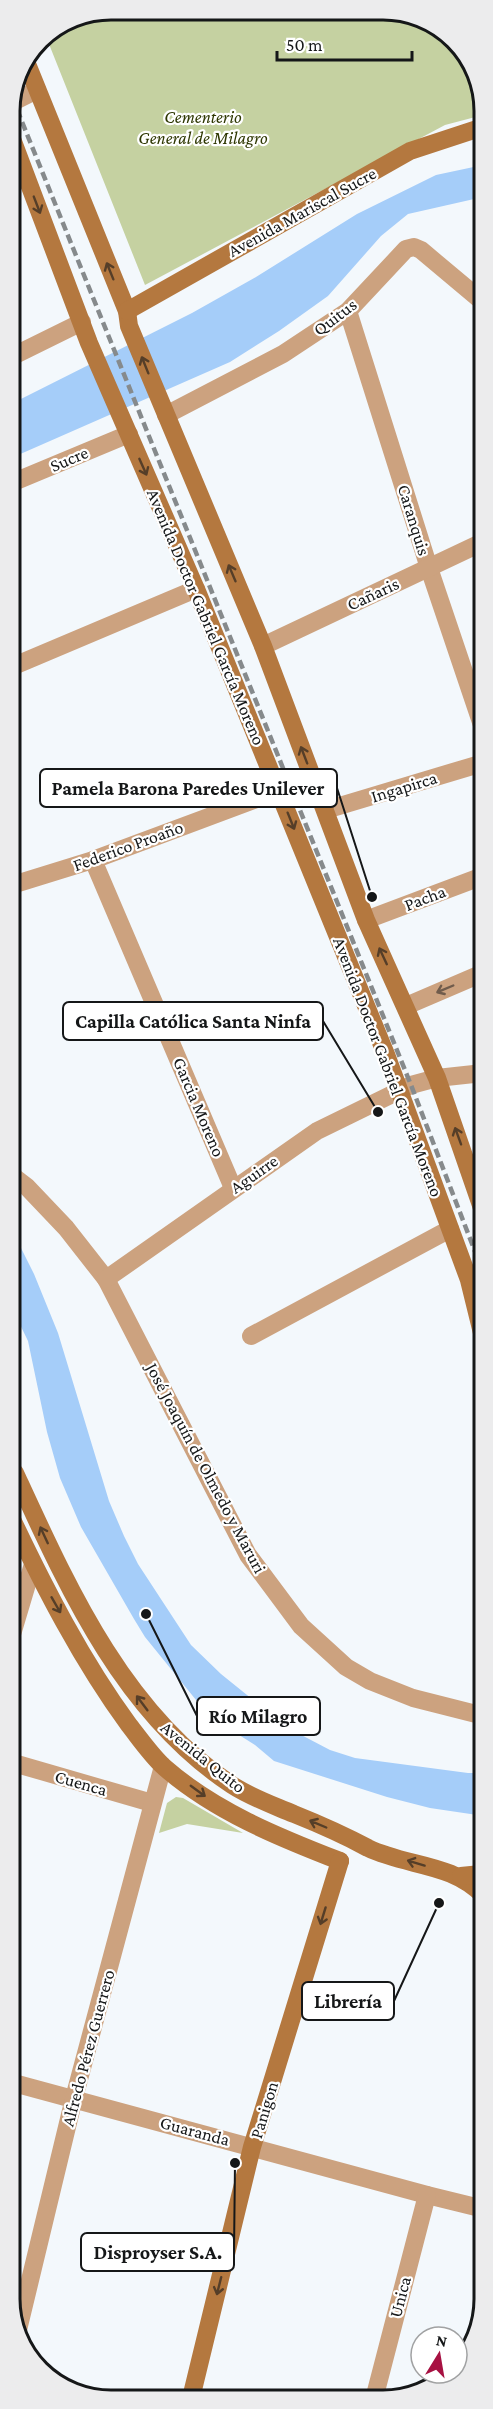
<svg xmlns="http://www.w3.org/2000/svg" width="493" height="2409" font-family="'Crimson Pro',serif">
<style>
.green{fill:#c5d1a1}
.water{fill:#a5cdf9}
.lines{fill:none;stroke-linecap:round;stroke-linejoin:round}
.minor{stroke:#cca27f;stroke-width:18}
.secondary{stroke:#b4783f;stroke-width:18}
.rail{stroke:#868a8c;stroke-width:4.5;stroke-dasharray:9 4.5;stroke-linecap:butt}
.oneway{stroke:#553e28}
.oneway2{stroke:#705c4c}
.labels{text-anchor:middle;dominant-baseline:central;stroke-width:4.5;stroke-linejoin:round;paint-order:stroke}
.park-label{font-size:18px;font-style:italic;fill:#2d3600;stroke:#fff}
.street-label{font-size:18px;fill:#151718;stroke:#fff}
.rim{fill:none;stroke:#151718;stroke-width:3}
.leader{fill:none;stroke:#151718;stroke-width:2}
.callout-dot{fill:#151718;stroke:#fff;stroke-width:2}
.callout{fill:#fff;stroke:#151718;stroke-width:2}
.callout-label{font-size:20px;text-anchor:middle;font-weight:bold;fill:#151718}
</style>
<rect width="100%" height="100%" fill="#f3f8fc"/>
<g class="green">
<polygon points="409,12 459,43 483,97 483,115 445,125 145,285 45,34 72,17"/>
<polygon points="176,1797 183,1798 243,1833 187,1824 159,1833 167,1803"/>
</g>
<g class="water">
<polygon points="483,165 483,197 408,214 381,236 328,296 279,331 230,362 9,459 9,405 192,313 256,277 357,214 436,175"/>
<polygon points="10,1226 34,1274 58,1333 109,1501 124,1536 138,1564 191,1645 221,1674 288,1728 330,1750 355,1758 468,1773 484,1773 484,1816 430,1808 387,1797 274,1761 255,1745 209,1716 145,1637 134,1619 81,1527 60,1478 47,1432 28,1341 10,1304"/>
</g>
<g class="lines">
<g class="minor">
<polyline points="9,104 37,90"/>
<polyline points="348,311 429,568 483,728"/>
<polyline points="9,358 82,322"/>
<polyline points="166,415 283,354 348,311 406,249 414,247 421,250 483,302"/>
<polyline points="9,484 129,434"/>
<polyline points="263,646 483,542"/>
<polyline points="9,668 196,589"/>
<polyline points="326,810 483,763"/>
<polyline points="93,860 233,1188"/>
<polyline points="9,886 93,860 313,778"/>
<polyline points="366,920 483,876"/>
<polyline points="406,1006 483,973"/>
<polyline points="10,1174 27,1187 66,1228 106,1279 248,1555 301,1626 346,1667 370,1681 413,1698 484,1716"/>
<polyline points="106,1279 317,1131 411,1085 437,1078 483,1073"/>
<polyline points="251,1336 450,1229"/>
<polyline points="10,1641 33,1564"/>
<polyline points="10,1762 152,1803"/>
<polyline points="10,2082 427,2195 484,2209"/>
<polyline points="18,2330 74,2098 163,1766"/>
<polyline points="374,2399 427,2195"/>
</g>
<g class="secondary">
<polyline points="27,64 127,311 129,326 263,646 366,920 437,1078 483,1211"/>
<polyline points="9,131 89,343 196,589 387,1057 469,1280 484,1341"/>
<polyline points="127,311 410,151 483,127"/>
<path d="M10 1467 15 1473C68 1588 123 1713 232 1785 252 1798 273 1805 294 1814 319 1824 344 1835 368 1848 407 1867 451 1862 484 1896"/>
<path d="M10 1515C44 1587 82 1661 129 1725 140 1739 151 1755 164 1767 214 1811 278 1837 340 1861"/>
<polyline points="461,1876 481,1874 484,1868"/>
<polyline points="191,2398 252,2147 340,1861"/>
</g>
<polyline class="rail" points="12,97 411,1085 484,1275"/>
</g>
<defs><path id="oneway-shaft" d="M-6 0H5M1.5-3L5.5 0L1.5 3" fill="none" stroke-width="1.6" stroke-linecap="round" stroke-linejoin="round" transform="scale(1.5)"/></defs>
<g class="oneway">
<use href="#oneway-shaft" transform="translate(37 205) rotate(69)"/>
<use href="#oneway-shaft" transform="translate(110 271) rotate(-112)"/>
<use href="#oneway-shaft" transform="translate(145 365) rotate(-112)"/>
<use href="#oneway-shaft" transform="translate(143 467) rotate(66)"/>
<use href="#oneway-shaft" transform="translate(232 573) rotate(-113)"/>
<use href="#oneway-shaft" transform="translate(304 755) rotate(-111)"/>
<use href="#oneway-shaft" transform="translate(291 821) rotate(68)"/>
<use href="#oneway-shaft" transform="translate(383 956) rotate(-115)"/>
<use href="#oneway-shaft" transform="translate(458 1136) rotate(-110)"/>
<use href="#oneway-shaft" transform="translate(44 1535) rotate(-115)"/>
<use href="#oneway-shaft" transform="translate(56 1605) rotate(60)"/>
<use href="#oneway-shaft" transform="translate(142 1703) rotate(-127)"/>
<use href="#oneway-shaft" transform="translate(198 1791) rotate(36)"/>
<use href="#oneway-shaft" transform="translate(318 1824) rotate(-157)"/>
<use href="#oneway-shaft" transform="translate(416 1863) rotate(-163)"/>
<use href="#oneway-shaft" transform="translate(323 1916) rotate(107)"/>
<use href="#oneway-shaft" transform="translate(219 2286) rotate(104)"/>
</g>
<use class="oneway2" href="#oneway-shaft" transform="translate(445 989) rotate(157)"/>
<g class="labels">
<g class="park-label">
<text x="203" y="117">Cementerio<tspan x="203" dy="21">General de Milagro</tspan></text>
</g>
<g class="street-label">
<text transform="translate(302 212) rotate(-29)">Avenida Mariscal Sucre</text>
<text transform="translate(335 317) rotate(-37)">Quitus</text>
<text transform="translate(69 459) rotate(-23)">Sucre</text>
<text transform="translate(414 520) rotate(73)">Caranquis</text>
<text transform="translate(373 594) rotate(-25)">Cañaris</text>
<text transform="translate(206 617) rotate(67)">Avenida Doctor Gabriel García Moreno</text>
<text transform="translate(404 787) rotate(-17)">Ingapirca</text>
<text transform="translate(128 846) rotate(-20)">Federico Proaño</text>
<text transform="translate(425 898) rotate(-21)">Pacha</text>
<text transform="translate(388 1067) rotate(69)">Avenida Doctor Gabriel García Moreno</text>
<text transform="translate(199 1107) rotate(67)">Garcia Moreno</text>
<text transform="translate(254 1174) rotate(-35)">Aguirre</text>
<text transform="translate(206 1468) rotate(62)">José Joaquín de Olmedo y Maruri</text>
<text transform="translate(203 1757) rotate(39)">Avenida Quito</text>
<text transform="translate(81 1783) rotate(16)">Cuenca</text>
<text transform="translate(88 2048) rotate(-75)">Alfredo Pérez Guerrero</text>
<text transform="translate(264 2110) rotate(-73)">Panigon</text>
<text transform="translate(195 2131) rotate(15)">Guaranda</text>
<text transform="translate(400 2297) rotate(-75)">Unica</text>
</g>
</g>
<path d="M0 0H493V2409H0ZM111 20H383A91 91 0 0 1 474 111V2299A91 91 0 0 1 383 2390H111A91 91 0 0 1 20 2299V111A91 91 0 0 1 111 20Z" fill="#ececed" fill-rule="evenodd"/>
<path class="rim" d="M111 20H383A91 91 0 0 1 474 111V2299A91 91 0 0 1 383 2390H111A91 91 0 0 1 20 2299V111A91 91 0 0 1 111 20Z"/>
<path class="leader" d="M372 897L337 788M378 1112L323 1021M146 1614L197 1716M439 1903L394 2001M235 2163L234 2252"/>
<g class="callout-dot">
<circle cx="372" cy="897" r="6"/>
<circle cx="378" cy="1112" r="6"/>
<circle cx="146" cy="1614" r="6"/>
<circle cx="439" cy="1903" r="6"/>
<circle cx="235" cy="2163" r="6"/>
</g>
<g class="callout">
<rect x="40" y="769" width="297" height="38" rx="6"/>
<rect x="63" y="1002" width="260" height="38" rx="6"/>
<rect x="197" y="1697" width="123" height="38" rx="6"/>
<rect x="302" y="1982" width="92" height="38" rx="6"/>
<rect x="81" y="2233" width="153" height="38" rx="6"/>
</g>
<g class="callout-label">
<text x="188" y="795">Pamela Barona Paredes Unilever</text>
<text x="193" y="1028">Capilla Católica Santa Ninfa</text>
<text x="258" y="1723">Río Milagro</text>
<text x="348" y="2008">Librería</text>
<text x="158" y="2259">Disproyser S.A.</text>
</g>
<g transform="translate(439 2355) rotate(11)"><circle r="28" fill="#ffffff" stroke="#a1a2a3" stroke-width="1.5"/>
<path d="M0-4.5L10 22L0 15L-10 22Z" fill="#a71142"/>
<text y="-9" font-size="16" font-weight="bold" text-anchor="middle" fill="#151718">N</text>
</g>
<path d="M277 51v9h135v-9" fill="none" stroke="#151718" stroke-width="3"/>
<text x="286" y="51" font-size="18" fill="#151718" stroke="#ffffff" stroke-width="4.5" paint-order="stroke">50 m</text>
</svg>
